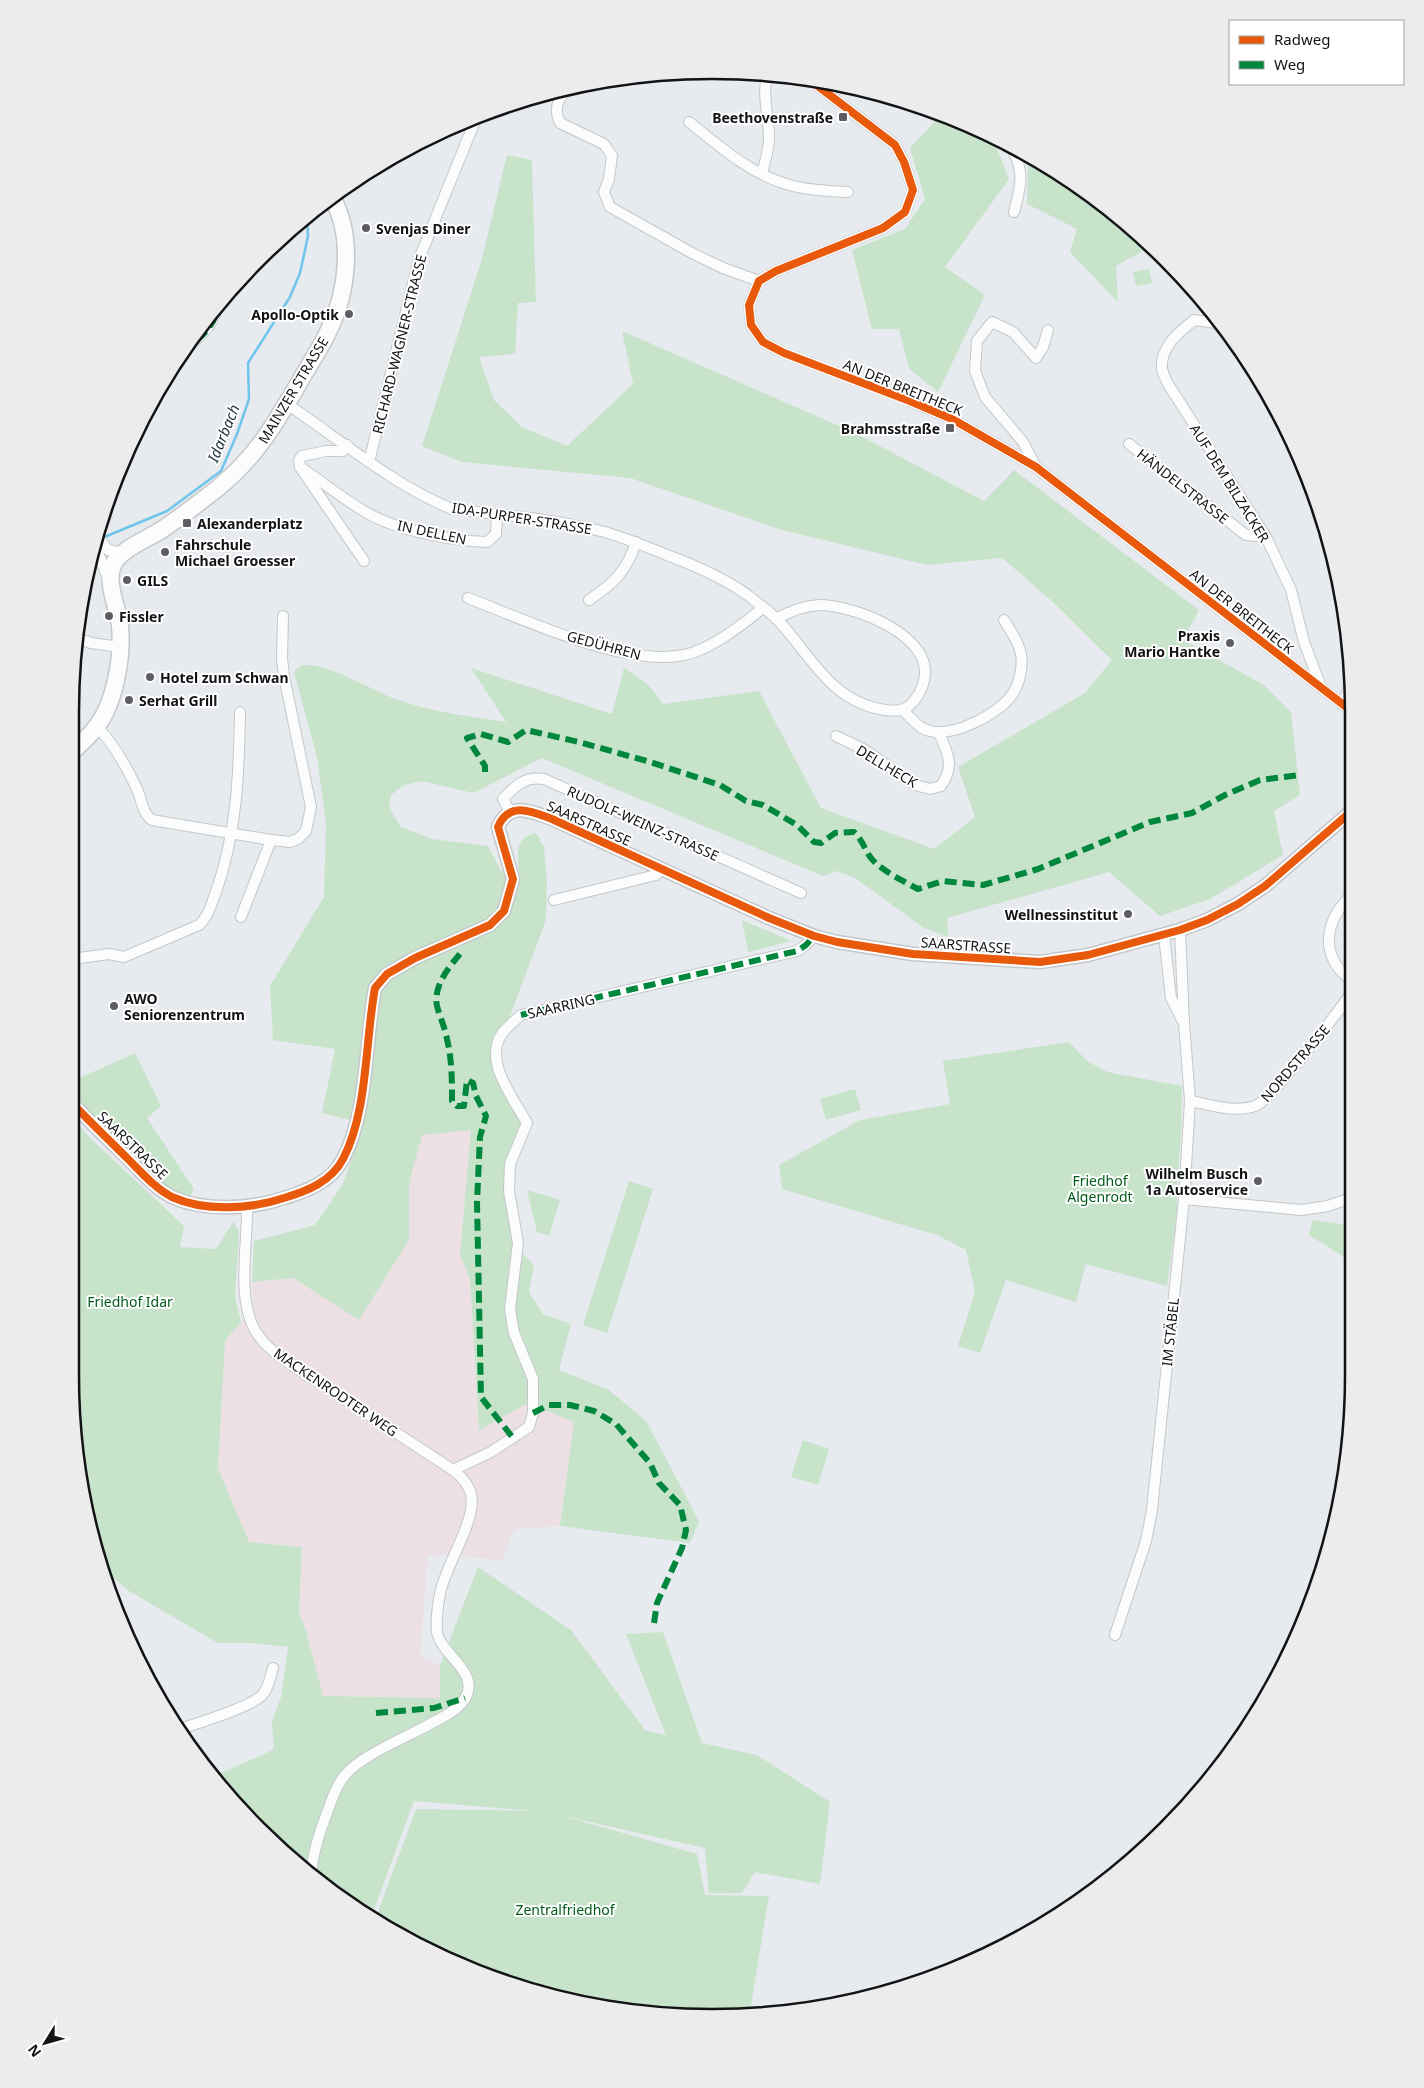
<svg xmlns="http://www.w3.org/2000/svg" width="1424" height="2088" font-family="'Noto Sans',sans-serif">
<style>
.industrial{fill:#ece0e5}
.green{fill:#c7e4cb}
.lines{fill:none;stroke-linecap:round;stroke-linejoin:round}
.stream{stroke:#6fc5eb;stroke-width:2.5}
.pedestrian-casing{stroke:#c5c7ca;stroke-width:10}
.minor-casing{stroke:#c5c7ca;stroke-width:12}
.tertiary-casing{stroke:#c5c7ca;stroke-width:15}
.primary-casing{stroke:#c5c7ca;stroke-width:19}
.pedestrian{stroke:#fbfcfc;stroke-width:8}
.minor{stroke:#fbfcfc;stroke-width:10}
.tertiary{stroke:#fbfcfc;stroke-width:12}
.primary{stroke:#fbfcfc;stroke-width:16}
.quiet{stroke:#00873e;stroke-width:6;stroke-dasharray:12 6;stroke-linecap:butt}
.cycleway-casing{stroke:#fff;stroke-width:11}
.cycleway{stroke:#e8590c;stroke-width:8}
.poi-dot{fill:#5c5e61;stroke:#fff;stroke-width:2}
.labels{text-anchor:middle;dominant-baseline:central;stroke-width:4;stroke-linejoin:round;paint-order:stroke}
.poi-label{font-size:14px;font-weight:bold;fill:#111315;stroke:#fff;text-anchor:start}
.street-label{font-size:14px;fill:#111315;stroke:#fff}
.park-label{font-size:14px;fill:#015c17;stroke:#fff}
.water-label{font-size:15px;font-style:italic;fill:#1c303b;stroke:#fff}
.rim{fill:none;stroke:#111315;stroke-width:2.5}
</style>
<rect width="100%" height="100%" fill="#e7eaee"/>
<polygon class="industrial" points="471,1130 460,1254 470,1279 479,1430 528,1403 575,1422 560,1526 519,1529 512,1533 505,1555 501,1560 444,1555 428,1556 420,1657 440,1665 441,1698 323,1696 306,1631 299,1612 302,1547 249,1542 218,1468 225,1341 254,1308 252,1282 293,1278 359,1320 409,1240 409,1184 422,1135"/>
<g class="green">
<polygon points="942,114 957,119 993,138 1009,179 945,267 985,295 938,392 909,369 899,329 872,329 852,250 905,229 925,199 910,148"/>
<polygon points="1023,154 1068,178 1151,246 1116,266 1118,302 1070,252 1077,229 1027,204 1028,167"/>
<path d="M507 155 532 160 536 302 518 303 515 354 479 357 494 400 522 427 567 446 633 384 622 331 851 431 984 501 1014 470 1199 610 1183 640 1264 685 1291 712 1300 795 1274 811 1283 855 1210 899 1160 916 1109 872 947 918 948 937 924 928 855 878 837 871 823 876 542 758 473 793 422 781 404 785 391 795 389 808 401 827 432 839 488 846 505 878 516 886C525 866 506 840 536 833L544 847 547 885 546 920 504 1032 492 1048 520 1115V1133L507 1164 513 1243 534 1266 529 1292 543 1314 571 1324 559 1370 609 1390 646 1421 699 1521 690 1543 560 1526 574 1422 528 1403 479 1430 470 1279 460 1254 471 1130 422 1135 409 1184V1240L359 1320 293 1278 252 1282 254 1241 315 1225 343 1184 359 1138 350 1120 322 1113 335 1049 273 1040 270 986 324 897 326 823 317 757 294 672C297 668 301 665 306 665 334 666 367 688 393 698 429 712 468 716 506 722L471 668 612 714 624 668 649 685 663 704 759 691 821 808 934 849 975 817 958 767 1085 693 1112 660 1054 603 1002 558 927 565 782 530 630 478 462 462 422 446 481 262Z"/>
<polygon points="1149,269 1152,283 1136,286 1133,272"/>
<polygon points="742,920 791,941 748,952"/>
<polygon points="1069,1042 1086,1060 1107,1072 1182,1086 1181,1134 1177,1187 1177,1211 1167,1286 1086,1264 1076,1302 1006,1280 980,1353 958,1346 975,1292 966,1250 937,1235 782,1189 779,1165 860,1120 950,1104 943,1061"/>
<polygon points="135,1053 161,1106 147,1118 194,1189 189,1198 163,1188 104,1132 73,1095 73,1081"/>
<polygon points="855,1089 861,1110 826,1120 820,1099"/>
<polygon points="73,1118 88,1136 184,1226 180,1247 216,1249 233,1222 239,1231 235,1297 241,1322 225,1341 218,1468 249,1542 302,1547 299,1612 306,1631 323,1696 440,1698 440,1665 478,1567 571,1630 645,1730 666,1735 626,1634 663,1632 702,1743 757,1755 830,1802 820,1884 755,1872 742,1893 709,1893 705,1848 563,1816 697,1854 705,1895 769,1896 750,2011 670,2017 546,1996 467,1969 376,1917 416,1809 534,1811 414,1801 372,1915 321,1885 258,1830 214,1776 266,1753 274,1748 272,1721 281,1697 288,1647 251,1643 218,1643 129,1591 101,1567 76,1460"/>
<polygon points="629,1181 653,1189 607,1333 583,1325"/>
<polygon points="527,1190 560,1200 549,1236 537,1232"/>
<polygon points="1313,1220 1341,1224 1354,1231 1354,1263 1309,1235"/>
<polygon points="803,1440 829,1449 818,1485 791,1477"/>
</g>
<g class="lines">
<polyline class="stream" points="102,538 167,511 221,471 237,434 249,399 248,363 290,297 300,273 308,236 307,218"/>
<defs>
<path id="pedestrian" d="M184 352C201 336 216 327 219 302"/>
<g id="minor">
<polyline points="810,80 895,145 904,162 913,190 905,212 883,228 776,271 759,281 749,305 751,325 763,342 784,353 910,401 952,419 1036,467 1354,713"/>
<path d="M573 87C558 95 553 108 560 123L604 144 612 156 609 179 604 192 610 207 692 253 723 268 759 281"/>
<path d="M689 122C718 145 748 172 783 183 804 190 826 191 848 192"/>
<path d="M1012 148C1025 174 1021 185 1014 212"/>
<path d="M762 173C765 162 769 150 769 138 769 117 762 96 767 75"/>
<path d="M1224 329 1217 323 1194 320C1179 332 1160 347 1162 369 1163 374 1166 380 1168 384L1266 537 1291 590 1304 642 1321 687"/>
<path d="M287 404C339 439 395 486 452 509 503 515 555 519 605 532 628 539 650 548 672 557 699 567 725 579 749 596 758 604 770 612 778 620 811 656 831 702 885 710 894 711 901 712 909 706 917 699 922 690 924 680 935 636 854 605 819 605 804 606 790 611 776 619"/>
<polyline points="1129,444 1246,535 1266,537"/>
<polyline points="347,445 343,451 326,451 302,456 299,460 300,467 364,561"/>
<polyline points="369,462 419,259 477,116"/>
<path d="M300 467C321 481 342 498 364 511 394 530 452 541 487 542L496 534 497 513"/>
<polyline points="1036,467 1023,442 985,397 975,371 977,341 992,322 1013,332 1036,358 1043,347 1048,330"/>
<polyline points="99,538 108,550 124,553"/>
<polyline points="96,547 108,579"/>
<path d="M468 598C526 620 624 667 684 655 710 650 742 625 763 608"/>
<path d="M589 600C613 584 627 571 636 542"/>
<polyline points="77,638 91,643 120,647"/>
<polyline points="1343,705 1351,681"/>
<path d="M903 710C911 718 919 729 930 731 955 737 1001 713 1014 692 1020 681 1023 666 1021 654 1019 642 1010 630 1004 620"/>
<path d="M97 727C114 743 127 768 137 789 142 800 142 813 152 820L271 840 290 842 298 839 306 831 311 807 284 676 282 659 283 616"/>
<path d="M836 736 865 750 915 785 930 789 941 786C955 766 948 754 939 733"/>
<path d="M510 812 503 799C516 785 525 776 544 779L801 893"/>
<path d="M1354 893C1331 913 1319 942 1339 969 1343 974 1349 978 1354 982"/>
<polyline points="554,900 656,875 661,868"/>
<polyline points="241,917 271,840"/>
<polyline points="1164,935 1171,998 1182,1020"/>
<path d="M72 959 109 954 124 957 199 925C209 916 211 904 216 892 237 832 239 774 240 712"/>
<path d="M1190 1101C1211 1105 1234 1113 1255 1106 1271 1101 1341 1008 1354 989"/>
<polyline points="1184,1199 1302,1210 1328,1206 1354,1197"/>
<path d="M247 1206C248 1244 235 1302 258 1335 266 1347 278 1355 289 1363L453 1470C461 1477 468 1483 471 1494 477 1521 445 1565 440 1594 438 1604 436 1621 437 1632 441 1655 479 1671 466 1697 459 1710 443 1717 430 1724 407 1737 362 1755 346 1774 335 1786 331 1803 325 1818 318 1837 312 1857 311 1877"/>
<path d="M453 1470 491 1452 529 1427 533 1413V1379L514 1333 510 1309 518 1243 509 1191 510 1164 527 1123C513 1097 481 1059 504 1031 509 1025 516 1020 521 1015L797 951 806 945 814 936"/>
<polyline points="1115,1635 1146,1541 1152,1510 1184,1199 1190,1101 1184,1023 1180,930"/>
<path d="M177 1730C195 1724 253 1707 263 1694 269 1687 270 1677 273 1668"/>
</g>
<path id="tertiary" d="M73 1104C91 1123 110 1141 129 1160 142 1173 156 1189 172 1197 205 1212 251 1209 284 1198 307 1191 331 1182 343 1159 368 1112 365 1041 375 988L387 974 415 958 490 925 504 911 513 879 498 827C509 801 531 811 552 819L769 918 814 936 837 942 913 954 1040 962 1088 955 1180 930 1207 920 1238 904 1265 886 1354 809"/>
<path id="primary" d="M70 754C79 745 89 737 96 727 115 704 123 655 120 626 118 606 104 581 114 563 124 547 148 539 163 529 182 516 200 502 218 488 257 456 275 424 300 381 309 365 320 349 328 332 348 292 354 237 332 197"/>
</defs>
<use href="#pedestrian" class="pedestrian-casing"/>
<use href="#minor" class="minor-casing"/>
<use href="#tertiary" class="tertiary-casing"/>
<use href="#primary" class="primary-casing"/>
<use href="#pedestrian" class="pedestrian"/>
<use href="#minor" class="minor"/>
<use href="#tertiary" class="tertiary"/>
<use href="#primary" class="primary"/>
<g class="quiet">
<path d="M184 352C201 336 216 327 219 302"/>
<path d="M485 772V766L467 738 481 734 508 742 526 730 579 742 650 762 720 785 746 801 763 805 797 825 814 842 821 843 835 833 854 832C864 842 864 849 871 858 880 870 905 882 918 889L943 881 983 885 1038 869 1150 822 1192 813 1225 795 1260 780 1299 775"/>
<path d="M460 954C448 968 433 987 437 1006 440 1017 445 1028 447 1039 452 1060 452 1081 452 1101L457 1106H464L467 1080 473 1083 476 1096 486 1116 480 1137 477 1202 481 1397 513 1438"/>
<polyline points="521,1015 797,951 806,945 814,936"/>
<polyline points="533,1413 549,1405 570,1405 594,1411 616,1424 650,1463 659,1483 680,1505 686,1530 682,1548 657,1603 654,1623"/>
<polyline points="376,1713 434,1708 465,1698"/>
</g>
<defs>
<g id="cycleway">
<polyline points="810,80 895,145 904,162 913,190 905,212 883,228 776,271 759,281 749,305 751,325 763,342 784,353 910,401 952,419 1036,467 1354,713"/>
<path d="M73 1104C91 1123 110 1141 129 1160 142 1173 156 1189 172 1197 205 1212 251 1209 284 1198 307 1191 331 1182 343 1159 368 1112 365 1041 375 988L387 974 415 958 490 925 504 911 513 879 498 827C509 801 531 811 552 819L769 918 814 936 837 942 913 954 1040 962 1088 955 1180 930 1207 920 1238 904 1265 886 1354 809"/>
</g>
</defs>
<use href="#cycleway" class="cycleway-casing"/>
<use href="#cycleway" class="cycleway"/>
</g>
<g class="poi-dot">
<rect x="838" y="112" width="10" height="10" rx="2.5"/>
<circle cx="366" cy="228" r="5"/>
<circle cx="349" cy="314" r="5"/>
<rect x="945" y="423" width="10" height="10" rx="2.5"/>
<rect x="182" y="518" width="10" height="10" rx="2.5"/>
<circle cx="165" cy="552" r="5"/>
<circle cx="127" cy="580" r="5"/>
<circle cx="109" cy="616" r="5"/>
<circle cx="1230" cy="643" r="5"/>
<circle cx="150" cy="677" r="5"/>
<circle cx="129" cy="700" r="5"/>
<circle cx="1128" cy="914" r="5"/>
<circle cx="114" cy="1006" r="5"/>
<circle cx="1258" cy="1181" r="5"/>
</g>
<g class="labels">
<g class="poi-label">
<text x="833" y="117" text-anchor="end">Beethovenstraße</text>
<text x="376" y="228">Svenjas Diner</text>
<text x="339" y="314" text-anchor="end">Apollo-Optik</text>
<text x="940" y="428" text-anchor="end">Brahmsstraße</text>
<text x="197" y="523">Alexanderplatz</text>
<text x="175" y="544">Fahrschule<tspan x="175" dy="16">Michael Groesser</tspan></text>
<text x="137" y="580">GILS</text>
<text x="119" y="616">Fissler</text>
<text x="1220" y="635" text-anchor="end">Praxis<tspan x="1220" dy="16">Mario Hantke</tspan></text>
<text x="160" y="677">Hotel zum Schwan</text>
<text x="139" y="700">Serhat Grill</text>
<text x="1118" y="914" text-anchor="end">Wellnessinstitut</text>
<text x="124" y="998">AWO<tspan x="124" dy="16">Seniorenzentrum</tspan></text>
<text x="1248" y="1173" text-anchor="end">Wilhelm Busch<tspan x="1248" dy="16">1a Autoservice</tspan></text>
</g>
<g class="street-label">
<text transform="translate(399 344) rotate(-76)">RICHARD-WAGNER-STRASSE</text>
<text transform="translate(903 387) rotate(22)">AN DER BREITHECK</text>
<text transform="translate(293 390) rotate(-59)">MAINZER STRASSE</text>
<text transform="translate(1230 483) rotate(58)">AUF DEM BILZACKER</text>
<text transform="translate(1183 486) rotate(38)">HÄNDELSTRASSE</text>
<text transform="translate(522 518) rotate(9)">IDA-PURPER-STRASSE</text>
<text transform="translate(432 532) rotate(12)">IN DELLEN</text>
<text transform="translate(1242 611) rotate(38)">AN DER BREITHECK</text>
<text transform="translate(604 645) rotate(15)">GEDÜHREN</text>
<text transform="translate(887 766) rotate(31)">DELLHECK</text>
<text transform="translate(589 823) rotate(24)">SAARSTRASSE</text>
<text transform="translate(643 823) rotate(24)">RUDOLF-WEINZ-STRASSE</text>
<text transform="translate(966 945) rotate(4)">SAARSTRASSE</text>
<text transform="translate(561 1006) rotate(-13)">SAARRING</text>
<text transform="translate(1295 1063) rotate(-49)">NORDSTRASSE</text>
<text transform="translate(133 1145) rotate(44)">SAARSTRASSE</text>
<text transform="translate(1170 1332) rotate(-84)">IM STÄBEL</text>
<text transform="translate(336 1392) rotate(34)">MACKENRODTER WEG</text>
</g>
<g class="park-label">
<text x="1100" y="1180">Friedhof<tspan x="1100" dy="16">Algenrodt</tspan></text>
<text x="130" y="1301">Friedhof Idar</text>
<text x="565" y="1909">Zentralfriedhof</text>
</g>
<g class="water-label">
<text transform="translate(223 433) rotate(-68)">Idarbach</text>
</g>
</g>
<path d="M0 0H1424V2088H0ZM712 79H712A633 633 0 0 1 1345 712V1376A633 633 0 0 1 712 2009H712A633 633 0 0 1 79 1376V712A633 633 0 0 1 712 79Z" fill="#ececec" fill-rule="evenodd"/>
<path class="rim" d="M712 79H712A633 633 0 0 1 1345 712V1376A633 633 0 0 1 712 2009H712A633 633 0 0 1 79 1376V712A633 633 0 0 1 712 79Z"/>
<rect x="1229" y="20" width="175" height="65" fill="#ffffff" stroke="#a0a1a1"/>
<rect x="1239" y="36" width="25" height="8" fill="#e8590c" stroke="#a0a1a1"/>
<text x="1274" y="45" font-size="15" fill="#111315">Radweg</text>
<rect x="1239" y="61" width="25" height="8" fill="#00873e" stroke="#a0a1a1"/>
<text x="1274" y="70" font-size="15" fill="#111315">Weg</text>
<g transform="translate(45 2043) rotate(233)" stroke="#ffffff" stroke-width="4" paint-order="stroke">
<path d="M0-4L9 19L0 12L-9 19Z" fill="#111315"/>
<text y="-8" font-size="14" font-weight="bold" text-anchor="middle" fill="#111315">N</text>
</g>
</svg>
